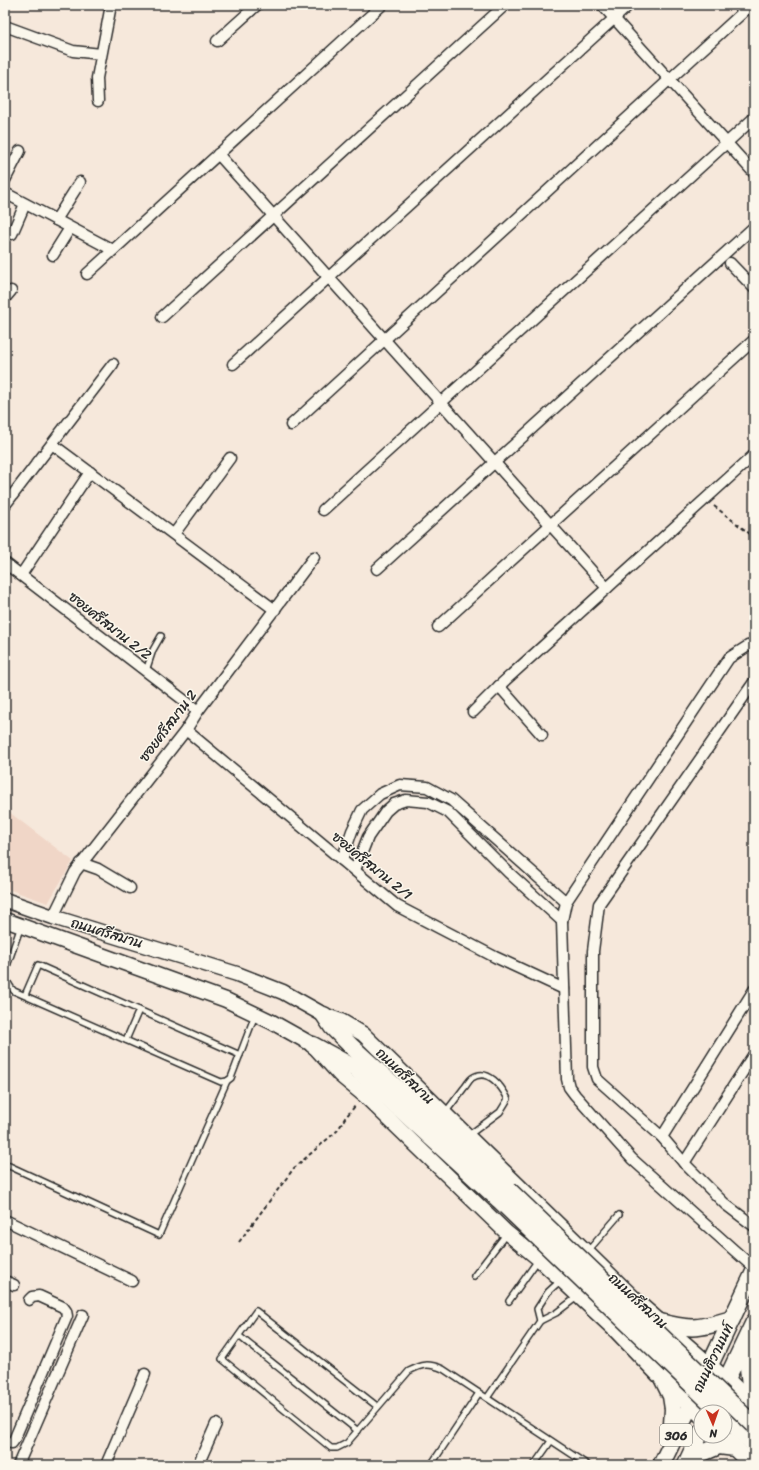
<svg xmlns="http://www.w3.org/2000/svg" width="759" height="1470" font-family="Sriracha,'Playpen Sans Thai',sans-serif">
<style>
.built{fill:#f0d6c7}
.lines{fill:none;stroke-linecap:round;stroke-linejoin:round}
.service-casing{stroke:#2b2b2b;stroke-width:8}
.minor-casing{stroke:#2b2b2b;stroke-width:13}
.secondary-casing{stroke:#2b2b2b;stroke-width:17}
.primary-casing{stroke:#2b2b2b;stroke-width:19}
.path{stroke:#2b2b2b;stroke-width:2;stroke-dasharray:4 3;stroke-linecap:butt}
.service{stroke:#fbf7ec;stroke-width:5}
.minor{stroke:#fbf7ec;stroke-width:10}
.secondary{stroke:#fbf7ec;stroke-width:14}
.primary{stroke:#fbf7ec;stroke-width:16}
.primary-bridge-casing{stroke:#2b2b2b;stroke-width:19;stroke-linecap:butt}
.primary-bridge{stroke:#fbf7ec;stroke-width:16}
.labels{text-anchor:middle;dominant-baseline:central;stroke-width:3;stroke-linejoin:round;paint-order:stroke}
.shield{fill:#fbf7ec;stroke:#696865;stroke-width:1}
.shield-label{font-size:13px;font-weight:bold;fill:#2b2b2b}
.street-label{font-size:14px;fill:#2b2b2b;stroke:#fbf7ec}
</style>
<rect width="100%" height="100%" fill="#f6e8db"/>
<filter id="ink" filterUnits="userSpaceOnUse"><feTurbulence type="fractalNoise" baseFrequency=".025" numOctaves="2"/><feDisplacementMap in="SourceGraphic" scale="8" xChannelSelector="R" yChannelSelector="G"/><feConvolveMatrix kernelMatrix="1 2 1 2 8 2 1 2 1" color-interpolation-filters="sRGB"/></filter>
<g filter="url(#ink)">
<polygon class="built" points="5,809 73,861 48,903 5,888"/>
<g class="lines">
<defs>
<g id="service">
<polyline points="146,671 153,650 161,636"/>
<path d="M21 926 5 972C6 980 8 985 14 991L221 1082 227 1081 231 1078 255 1015"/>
<polyline points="25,995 38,965 240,1055"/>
<polyline points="126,1040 139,1010"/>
<path d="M445 1113C451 1105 458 1096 464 1088 467 1085 469 1080 472 1078 488 1067 502 1087 508 1099L500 1112 469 1135"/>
<polyline points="5,1164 159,1235 227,1081"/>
<polyline points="588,1251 619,1215"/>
<polyline points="474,1276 507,1233"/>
<polyline points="561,1280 548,1292 537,1309 540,1321 556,1313 577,1297"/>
<polyline points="509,1301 538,1260"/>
<polyline points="239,1336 358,1431"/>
<polyline points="487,1398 540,1321"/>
<path d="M378 1407 256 1311 222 1359 331 1448H337L347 1443 409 1371C423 1364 428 1363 443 1369L588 1465"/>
<polyline points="431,1465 479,1393"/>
<polyline points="534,1465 551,1441"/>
</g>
<g id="minor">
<polyline points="602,5 754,173"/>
<polyline points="5,26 73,51 101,54"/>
<polyline points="217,41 257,5"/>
<polyline points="98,101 97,78 111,5"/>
<polyline points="218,154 607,588"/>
<polyline points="5,180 20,151"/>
<polyline points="5,193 113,250"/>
<polyline points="56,220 80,182"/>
<polyline points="12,234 25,204"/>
<polyline points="53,255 70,228"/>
<polyline points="730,263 754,288"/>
<polyline points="87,274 382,5"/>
<polyline points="5,298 11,291"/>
<polyline points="162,317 505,5"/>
<polyline points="233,364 629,5"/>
<polyline points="291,425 751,5"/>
<polyline points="52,444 275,610"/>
<polyline points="5,505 113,364"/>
<polyline points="323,510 754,118"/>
<polyline points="174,534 230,458"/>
<polyline points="5,563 198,711"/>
<polyline points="377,569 754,227"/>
<polyline points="21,575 90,472"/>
<polyline points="438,627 754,340"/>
<polyline points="754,644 748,646 729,658 566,902 562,921 567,1079 569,1087 575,1095 632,1159 754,1268"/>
<polyline points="754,682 599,904 593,951 593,1067 597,1079 662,1137 684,1163 725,1204 754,1226"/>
<polyline points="499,686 542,735"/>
<polyline points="473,712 499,686 754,455"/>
<polyline points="186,730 397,906 495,957 564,989"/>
<polyline points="342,860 352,831 362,810 380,794 400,785 427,787 451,800 566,902"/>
<polyline points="81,863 98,869 130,888"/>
<polyline points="355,870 368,837 386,811 394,804 406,800 428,802 448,812 508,872 562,921"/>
<polyline points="53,917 75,872 186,730 198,711 314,557"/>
<polyline points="662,1137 754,990"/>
<polyline points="684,1163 754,1054"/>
<polyline points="5,1220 132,1281"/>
<polyline points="5,1281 14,1285"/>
<polyline points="5,1442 12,1443 14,1440 67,1316 66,1311 63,1307 39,1296 32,1297 29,1300"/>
<polyline points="18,1465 83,1315"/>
<polyline points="106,1465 145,1374"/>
<polyline points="198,1465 216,1424"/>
</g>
<g id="secondary">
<polyline points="5,900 53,917 237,974 283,992 324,1015 341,1021 363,1034 641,1305 727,1380"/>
<polyline points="5,920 226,1000 272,1022 313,1045 340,1075 364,1095 507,1233 539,1259 617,1332 663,1380 701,1416"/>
</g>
<g id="primary">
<polyline points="324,1015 332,1027 351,1046 509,1190"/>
<polyline points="313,1045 355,1068 499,1200"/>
<path d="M660 1322C692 1331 701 1328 732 1319"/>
<path d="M749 1340C747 1360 747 1380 754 1399"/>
<polyline points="663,1380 671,1396 673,1409 671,1439"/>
<polyline points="727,1380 754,1407"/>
<polyline points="715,1404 754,1322"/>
<polyline points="725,1417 754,1445"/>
<polyline points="728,1441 752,1465"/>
<polyline points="686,1464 698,1455 719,1446 735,1448"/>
<polyline points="686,1464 701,1432"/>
<polyline points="661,1465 710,1365 754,1272"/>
</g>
</defs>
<use href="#service" class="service-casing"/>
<use href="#minor" class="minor-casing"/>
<use href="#secondary" class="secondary-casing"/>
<use href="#primary" class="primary-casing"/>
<g class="path">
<polyline points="714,506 754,537"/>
<polyline points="239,1242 294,1168 338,1130 345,1118 356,1105"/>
</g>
<use href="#service" class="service"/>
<use href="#minor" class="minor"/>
<use href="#secondary" class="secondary"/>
<use href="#primary" class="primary"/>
<defs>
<g id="primary-bridge">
<polyline points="509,1190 754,1425"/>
<polyline points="499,1200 720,1412"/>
</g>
</defs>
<use href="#primary-bridge" class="primary-bridge-casing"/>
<use href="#primary-bridge" class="primary-bridge"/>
</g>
</g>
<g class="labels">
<rect class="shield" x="660" y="1424" width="32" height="22" rx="3"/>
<g class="shield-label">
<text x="676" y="1435">306</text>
</g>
<g class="street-label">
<text transform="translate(110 626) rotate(38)">ซอยศรีสมาน 2/2</text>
<text transform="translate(168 726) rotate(-53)">ซอยศรีสมาน 2</text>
<text transform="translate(372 866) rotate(39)">ซอยศรีสมาน 2/1</text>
<text transform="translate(107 933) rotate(17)">ถนนศรีสมาน</text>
<text transform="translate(405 1076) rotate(44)">ถนนศรีสมาน</text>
<text transform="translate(638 1301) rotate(43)">ถนนศรีสมาน</text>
<text transform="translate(713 1358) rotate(-64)">ถนนติวานนท์</text>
</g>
</g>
<rect width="759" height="1470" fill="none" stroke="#fbf7ec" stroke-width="20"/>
<rect x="10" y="10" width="739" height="1450" fill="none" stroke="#2b2b2b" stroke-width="1.5" filter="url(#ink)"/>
<g transform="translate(713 1424) rotate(178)"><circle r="19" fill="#fbf7ec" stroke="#a8a59f"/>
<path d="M0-3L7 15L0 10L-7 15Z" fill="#c8321e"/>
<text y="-6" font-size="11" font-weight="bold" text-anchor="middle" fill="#2b2b2b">N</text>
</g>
</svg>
